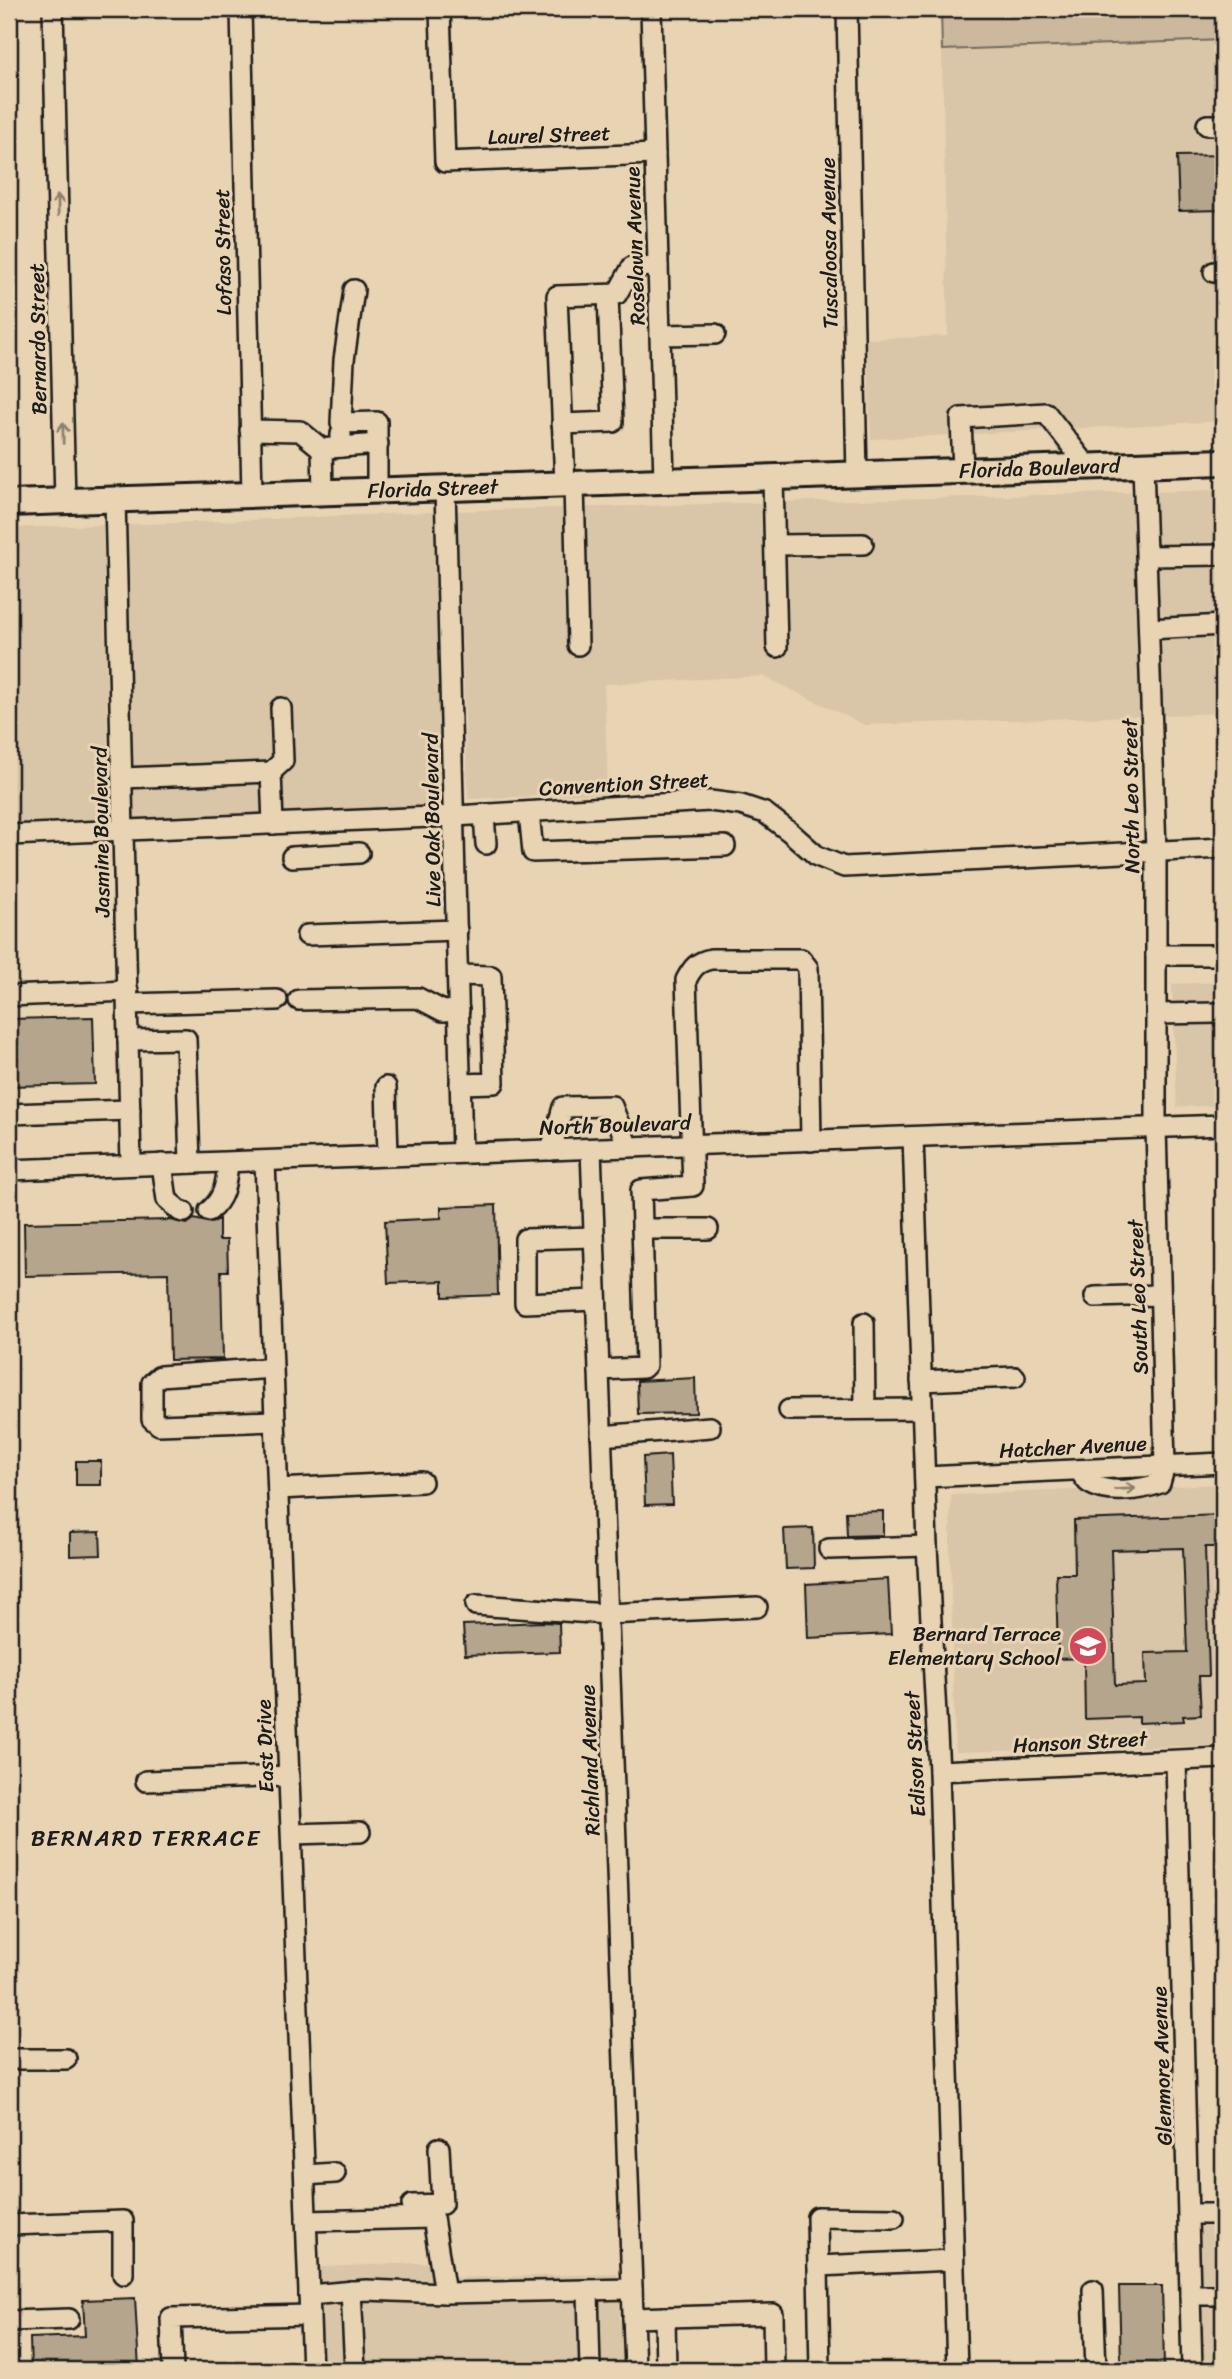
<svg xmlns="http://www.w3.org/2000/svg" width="1232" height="2379" font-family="Sriracha,sans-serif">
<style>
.built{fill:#d9c5a7}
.green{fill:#cbb89d;stroke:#746a5c;stroke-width:2}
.building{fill:#b5a58d;stroke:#1c1c1c;stroke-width:2;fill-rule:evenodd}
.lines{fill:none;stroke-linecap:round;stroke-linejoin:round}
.minor-casing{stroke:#1c1c1c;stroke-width:24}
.major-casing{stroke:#1c1c1c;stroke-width:30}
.minor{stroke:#e8d3b2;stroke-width:19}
.major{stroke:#e8d3b2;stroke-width:24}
.oneway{stroke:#8c816e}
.labels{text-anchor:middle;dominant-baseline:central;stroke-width:6;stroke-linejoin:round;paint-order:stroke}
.street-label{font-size:21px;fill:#1c1c1c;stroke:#e8d3b2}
.poi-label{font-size:21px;fill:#1c1c1c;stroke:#e8d3b2;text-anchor:end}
.neighbourhood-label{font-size:23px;letter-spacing:2px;fill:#1c1c1c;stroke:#e8d3b2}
</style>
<rect width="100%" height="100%" fill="#e8d3b2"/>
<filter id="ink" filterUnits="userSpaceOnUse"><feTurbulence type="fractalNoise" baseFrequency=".0143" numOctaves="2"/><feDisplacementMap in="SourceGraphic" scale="14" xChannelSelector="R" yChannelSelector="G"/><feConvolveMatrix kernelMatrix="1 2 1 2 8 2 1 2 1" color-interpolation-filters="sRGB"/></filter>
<g filter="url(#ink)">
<g class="built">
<polygon points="1223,40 1223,421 871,439 867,339 948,336 942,50"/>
<polygon points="1223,490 1223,713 865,725 763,676 604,684 608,793 468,799 457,511"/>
<polygon points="433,512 443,806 134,819 125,525"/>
<polygon points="103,525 109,819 9,823 9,528"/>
<polygon points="1223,982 1223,1105 1177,1107 1172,984"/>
<polygon points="1223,1484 1223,1745 955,1752 950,1547 951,1495"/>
<polygon points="1189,2214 1223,2214 1223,2370 1199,2370"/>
<polygon points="443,2262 444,2278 617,2274 624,2370 321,2370 320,2267"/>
</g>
<polygon class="green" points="941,9 1223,9 1223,40 942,50"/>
<g class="building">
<polygon points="1223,155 1223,210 1179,211 1177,156"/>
<polygon points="93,1017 95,1084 9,1086 9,1019"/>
<polygon points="496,1205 498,1295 443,1297 443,1281 388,1283 385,1221 441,1218 441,1207"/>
<polygon points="194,1219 211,1223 219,1219 219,1240 227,1240 228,1271 221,1271 223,1359 170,1360 168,1273 25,1276 24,1223 171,1220 187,1224"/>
<polygon points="695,1378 696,1413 638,1414 637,1381"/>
<polygon points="670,1455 672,1504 645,1505 643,1457"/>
<rect x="76" y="1461" width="25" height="24"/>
<polygon points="883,1511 883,1535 847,1536 846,1512"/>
<path d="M1223 1515V1547H1205L1209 1676H1199L1201 1715 1183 1716 1184 1721 1139 1723V1717L1085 1719 1084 1658 1058 1659 1056 1574H1075L1074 1520ZM1183 1548 1187 1652 1145 1653 1146 1684 1115 1685 1111 1550Z"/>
<polygon points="813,1528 814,1568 786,1569 784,1529"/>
<polygon points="100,1532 101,1555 70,1556 70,1533"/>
<polygon points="888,1579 891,1634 808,1638 806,1584"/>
<polygon points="544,1622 559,1623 560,1652 465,1655 463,1625"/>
<polygon points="1119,2286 1162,2286 1164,2365 1121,2366"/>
<polygon points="135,2298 139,2370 31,2370 30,2338 85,2336 83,2300"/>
</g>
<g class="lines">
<defs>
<g id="minor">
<polyline points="53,9 65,501"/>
<polyline points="241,9 252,494"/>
<polyline points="440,9 445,162 655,154"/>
<polyline points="651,9 664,481"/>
<polyline points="847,9 857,476"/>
<polyline points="1207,125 1223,125"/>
<polyline points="1214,272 1223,272"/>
<polyline points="354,290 344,360 341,423 377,422 377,490"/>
<polyline points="660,335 715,334"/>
<polyline points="562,424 613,422 608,295"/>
<polyline points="250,430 300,431 322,449"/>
<polyline points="341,434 341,447 378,444"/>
<polyline points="963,472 961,418 1046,413 1088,467"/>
<polyline points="773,478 777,647"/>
<polyline points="565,484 557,296 617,294 632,267 658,266"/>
<polyline points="574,484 578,645"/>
<polyline points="445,487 462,1152"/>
<polyline points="323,491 322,449 341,447"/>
<polyline points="115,499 131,1164"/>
<polyline points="775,545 863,544"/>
<polyline points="1147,556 1223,555"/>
<polyline points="1149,629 1223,625"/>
<polyline points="271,772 283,761 281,708"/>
<polyline points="123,778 271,772 273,824"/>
<polyline points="529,812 533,852 725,846"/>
<polyline points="484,814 486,844"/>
<polyline points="9,835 455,816 710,801 741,805 765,813 790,832 817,856 844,867 1223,848"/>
<polyline points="292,857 359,853"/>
<polyline points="307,935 457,930"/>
<polyline points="1156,955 1215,955"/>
<polyline points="458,975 491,976 494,1083 460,1084"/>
<polyline points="9,996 128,991"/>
<polyline points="299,1000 418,998 443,1011 459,1010"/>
<polyline points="128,1004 277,1000"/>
<polyline points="1156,1014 1218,1013"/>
<polyline points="128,1040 186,1039 190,1163"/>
<polyline points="386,1087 388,1156"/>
<polyline points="9,1114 130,1110"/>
<polyline points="913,1137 927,1546 939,1771 957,2370"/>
<polyline points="591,1149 635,2370"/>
<polyline points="551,1150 563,1107 612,1106 628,1147"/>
<polyline points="265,1162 312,2370"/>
<polyline points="162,1164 167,1200 180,1211 184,1212"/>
<polyline points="9,1170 1223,1125"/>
<path d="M209 1211C225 1198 226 1183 228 1163"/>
<polyline points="642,1229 708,1229"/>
<polyline points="594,1237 525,1239 525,1303 596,1300"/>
<polyline points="1095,1297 1160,1295"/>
<polyline points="864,1323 865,1409"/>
<polyline points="273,1368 160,1376 152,1383 152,1419 159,1425 275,1421"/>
<path d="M599 1370 643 1368 646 1365 641 1190 693 1186 686 980C693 967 697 962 711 959H801L808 968 811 1141"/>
<polyline points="921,1381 1015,1377"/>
<polyline points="789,1410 922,1409"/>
<polyline points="601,1436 710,1427"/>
<path d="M1079 1470C1082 1474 1085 1480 1089 1483 1108 1495 1141 1490 1160 1483L1165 1466 1156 1127V851L1143 465"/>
<polyline points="925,1477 1223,1463"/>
<polyline points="278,1489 422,1482"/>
<polyline points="829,1549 927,1546"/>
<polyline points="476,1605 607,1614 757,1607"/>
<polyline points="1176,1761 1192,2370"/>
<polyline points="939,1771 1223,1758"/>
<polyline points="146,1781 289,1776"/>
<polyline points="292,1834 360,1832"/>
<polyline points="9,2059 66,2059"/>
<polyline points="305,2175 335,2173"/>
<polyline points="412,2205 442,2204 439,2148"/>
<polyline points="1189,2214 1223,2214"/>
<polyline points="306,2221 433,2218 445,2293"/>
<polyline points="9,2225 123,2221 123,2274"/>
<polyline points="818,2266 953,2260"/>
<polyline points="1093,2290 1096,2370"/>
<polyline points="351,2291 355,2370"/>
<polyline points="588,2291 590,2370"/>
<polyline points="309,2295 366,2290 445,2293 632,2289"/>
<polyline points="1190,2295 1223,2295"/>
<polyline points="665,2317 666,2370"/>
<polyline points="633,2318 773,2314 774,2370"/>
<polyline points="9,2321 69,2319"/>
<polyline points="173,2370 171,2318 310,2315"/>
<polyline points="820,2370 817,2217 894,2218"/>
</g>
<g id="major">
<path id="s1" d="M9 503 1223 462"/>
</g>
</defs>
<use href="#minor" class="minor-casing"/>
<use href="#major" class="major-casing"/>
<use href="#minor" class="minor"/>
<use href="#major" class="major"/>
</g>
<defs><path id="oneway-shaft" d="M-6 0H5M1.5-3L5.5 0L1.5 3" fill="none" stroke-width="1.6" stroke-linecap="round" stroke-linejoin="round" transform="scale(1.75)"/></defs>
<g class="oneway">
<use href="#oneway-shaft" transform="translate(58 205) rotate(-91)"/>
<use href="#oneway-shaft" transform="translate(63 433) rotate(-91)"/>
<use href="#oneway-shaft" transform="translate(1125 1489) rotate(-3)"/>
</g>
</g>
<defs>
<symbol id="school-disc" viewBox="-11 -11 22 22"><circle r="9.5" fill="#d1495b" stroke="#e8d3b2"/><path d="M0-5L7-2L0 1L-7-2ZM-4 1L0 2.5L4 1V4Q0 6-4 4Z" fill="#fff"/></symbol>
</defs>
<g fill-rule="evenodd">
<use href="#school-disc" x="1066" y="1624" width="44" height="44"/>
</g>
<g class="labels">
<g class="street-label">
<text transform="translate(549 135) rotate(-2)">Laurel Street</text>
<text transform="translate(829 243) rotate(-91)">Tuscaloosa Avenue</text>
<text transform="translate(635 246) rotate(-92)">Roselawn Avenue</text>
<text transform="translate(223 252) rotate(-91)">Lofaso Street</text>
<text transform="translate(38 339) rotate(-91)">Bernardo Street</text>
<text stroke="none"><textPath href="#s1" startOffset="1031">Florida Boulevard</textPath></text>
<text stroke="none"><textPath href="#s1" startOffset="424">Florida Street</textPath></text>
<text transform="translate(624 784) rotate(-3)">Convention Street</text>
<text transform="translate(1131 796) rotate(-91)">North Leo Street</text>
<text transform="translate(432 820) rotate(-91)">Live Oak Boulevard</text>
<text transform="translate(101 832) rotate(-91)">Jasmine Boulevard</text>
<text transform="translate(615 1125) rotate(-2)">North Boulevard</text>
<text transform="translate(1138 1297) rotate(-92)">South Leo Street</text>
<text transform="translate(1073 1447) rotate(-3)">Hatcher Avenue</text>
<text transform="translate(1080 1742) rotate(-3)">Hanson Street</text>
<text transform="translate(265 1746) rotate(-92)">East Drive</text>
<text transform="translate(915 1754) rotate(-93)">Edison Street</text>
<text transform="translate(590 1760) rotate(-92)">Richland Avenue</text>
<text transform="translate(1162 2066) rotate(-92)">Glenmore Avenue</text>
</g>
<g class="poi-label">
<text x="1061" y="1634">Bernard Terrace<tspan x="1061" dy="24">Elementary School</tspan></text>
</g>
<g class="neighbourhood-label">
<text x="146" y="1838">BERNARD TERRACE</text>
</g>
</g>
<rect width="1232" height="2379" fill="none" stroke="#e8d3b2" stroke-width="35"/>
<rect x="18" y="18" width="1197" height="2344" fill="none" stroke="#1c1c1c" stroke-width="2.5" filter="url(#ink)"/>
</svg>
